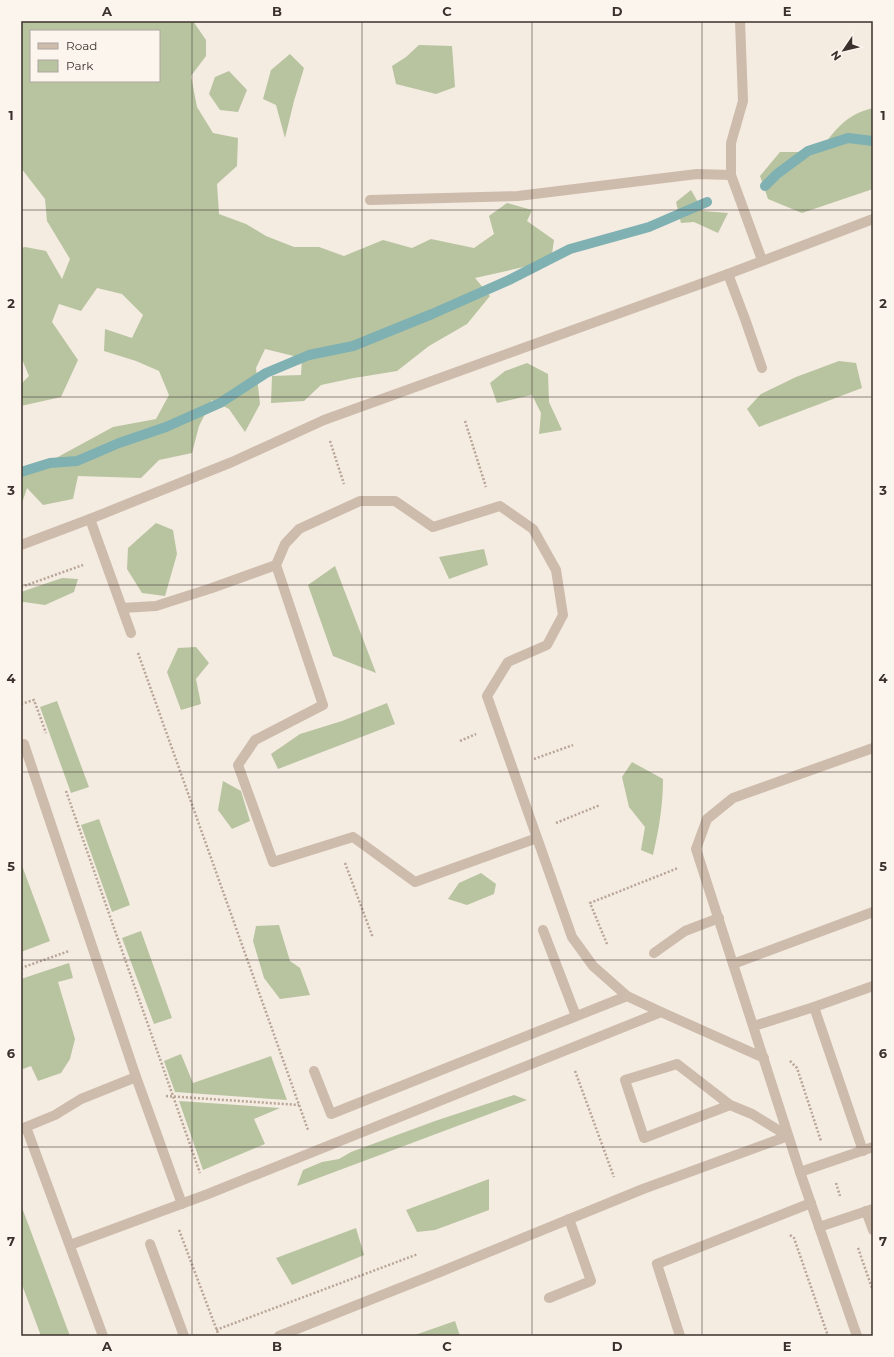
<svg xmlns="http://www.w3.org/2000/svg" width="894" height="1357" font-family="Montserrat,sans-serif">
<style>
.green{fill:#b8c4a0;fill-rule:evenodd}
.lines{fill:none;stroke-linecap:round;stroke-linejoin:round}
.stream{stroke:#7fb0b2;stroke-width:10}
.path{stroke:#b9a596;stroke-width:2.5;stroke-dasharray:2 2;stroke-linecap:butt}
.minor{stroke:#cdbbac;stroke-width:10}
.grid{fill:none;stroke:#3b302b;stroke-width:1;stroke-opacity:0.55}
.neatline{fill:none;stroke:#3b302b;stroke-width:1.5}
.grid-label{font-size:13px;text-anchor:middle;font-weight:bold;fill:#3b302b}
</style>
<rect width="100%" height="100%" fill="#f4ebe1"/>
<g class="green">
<path d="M21 21H193L206 40V56L191 76 197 107 213 133 238 138 237 166 217 184 219 214 246 224 266 236 294 247H319L344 256 383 240 412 248 431 239 474 248 494 234 489 216 507 203 532 210 527 221 554 240 551 261 475 278 490 296 467 324 429 346 397 371 354 378 321 385 304 401 271 403 272 376 301 375 302 358 265 349 256 368 260 404 245 432 229 409 212 400 199 426 192 453 159 460 141 478 78 476 73 499 43 505 27 488 21 506V472L56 458 113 427 156 419 169 395 159 371 136 361 104 351 105 329 132 338 143 315 122 294 97 288 81 311 59 304 52 322 78 360 61 397 21 406V384L29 376 21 357V248L25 247 46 251 62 279 70 259 47 221 45 199 21 168ZM31 31H159V81H31Z"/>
<polygon points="419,45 452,46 455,87 436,94 396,84 392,66 406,57"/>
<polygon points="290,54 304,68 294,101 285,138 276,105 263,99 271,70"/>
<polygon points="229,71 247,90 238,112 220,110 209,94 215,77"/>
<path d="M873 108V189L802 213 768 199 760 176 780 152H818C836 130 844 115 873 108Z"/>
<polygon points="691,190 703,211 728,213 718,233 694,222 681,223 676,202"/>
<polygon points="839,361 856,363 862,388 759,427 747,409 761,394 796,377"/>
<polygon points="527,363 548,374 549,402 562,430 539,434 541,413 532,395 497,403 490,383 505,371"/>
<polygon points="156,523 173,530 177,554 165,596 142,593 127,569 128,548"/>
<polygon points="484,549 488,565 449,579 439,557"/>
<polygon points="335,566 376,673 333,656 308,585"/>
<polygon points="62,578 78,579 74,592 45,605 24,602 21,603 21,592"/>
<polygon points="196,647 209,663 196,679 201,704 181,710 167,672 178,648"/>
<polygon points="57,701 89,787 71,793 40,707"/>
<polygon points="387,703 395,724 278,769 271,754 300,734 342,721"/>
<path d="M632 762 663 779C663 805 659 829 653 855L641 850 645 827 629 807 622 777Z"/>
<polygon points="223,781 241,791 250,821 232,829 218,810"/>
<polygon points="99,819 130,905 112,912 81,825"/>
<polygon points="21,863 50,941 21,952"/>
<polygon points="481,873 496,884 494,894 467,905 448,899 459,883"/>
<polygon points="279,925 290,961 300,968 310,995 280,999 264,978 253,941 256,926"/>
<polygon points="141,931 172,1018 154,1024 122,938"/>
<polygon points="69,963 73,978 58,982 75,1039 70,1059 61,1073 38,1081 31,1066 23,1069 21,1064 21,979"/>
<polygon points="181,1054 193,1083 271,1056 287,1100 175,1092 164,1061"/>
<polygon points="514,1095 527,1100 297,1186 303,1170 322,1162 339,1159 351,1152 435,1121"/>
<polygon points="179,1101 280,1108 254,1119 265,1144 203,1170"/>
<polygon points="489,1179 489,1210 435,1230 417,1232 406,1210"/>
<polygon points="21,1205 70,1336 41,1336 21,1282"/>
<polygon points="356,1228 364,1255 292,1285 276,1258"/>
<polygon points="455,1321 460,1336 412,1336"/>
</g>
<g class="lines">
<g class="stream">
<polyline points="765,186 777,174 808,151 848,138 873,141"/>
<polyline points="21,472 50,463 77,461 119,443 166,427 220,403 266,373 309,355 353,346 432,314 509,280 570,249 649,227 707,202"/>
</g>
<g class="path">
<polyline points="465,421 486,487"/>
<polyline points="330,441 344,484"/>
<polyline points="21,587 83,565"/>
<polyline points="138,653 308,1130"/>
<polyline points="21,704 34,700 46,733"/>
<polyline points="460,741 476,734"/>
<polyline points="534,759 573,745"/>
<polyline points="66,791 200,1173"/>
<polyline points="556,823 600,805"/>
<polyline points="345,863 373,938"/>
<polyline points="607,944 590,903 678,868"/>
<polyline points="21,968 69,951"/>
<polyline points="790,1061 797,1068 821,1141"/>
<polyline points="575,1071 614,1177"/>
<polyline points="166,1096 299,1105"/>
<polyline points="836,1183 840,1196"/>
<polyline points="179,1230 219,1336"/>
<polyline points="790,1235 794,1238 828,1336"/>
<polyline points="858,1248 873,1291"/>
<polyline points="216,1330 418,1254"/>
</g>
<g class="minor">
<polyline points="740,21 743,101 731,143 731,175 762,260"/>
<polyline points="370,200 518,196 697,174 731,175"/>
<polyline points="728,274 745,319 762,368"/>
<polyline points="90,519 131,633"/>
<polyline points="21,545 90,519 232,462 324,420 728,274 873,219"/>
<polyline points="122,608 156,606 212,588 276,565"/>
<polyline points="21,745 24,744 136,1077 81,1099 55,1115 21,1129"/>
<polyline points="537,838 415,882 353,837 273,862 238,765 255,740 323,705 276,565 285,544 299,529 360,501 395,501 433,527 500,506 533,529 556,570 563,615 547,645 508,662 487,696 572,937 593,966 627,996 661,1012 764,1058"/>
<polyline points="543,930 576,1016"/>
<polyline points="654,953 685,931 719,918"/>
<polyline points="733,964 873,912"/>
<polyline points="814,1007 863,1151"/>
<polyline points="754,1026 814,1007 873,986"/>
<polyline points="314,1071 331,1114 627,996"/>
<polyline points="136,1077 182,1204"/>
<polyline points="730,1105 644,1138 625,1080 677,1064 730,1105 752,1114 788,1136"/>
<polyline points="26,1127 103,1336"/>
<polyline points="800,1172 873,1147"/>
<polyline points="866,1211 873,1230"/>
<polyline points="819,1227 873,1209"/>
<polyline points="150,1244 184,1336"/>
<polyline points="70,1245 208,1194 661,1012"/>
<polyline points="549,1298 591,1281 569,1219"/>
<polyline points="279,1336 440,1272 643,1189 788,1136"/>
<polyline points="680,1336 657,1264 811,1203"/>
<polyline points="857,1336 800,1172 696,849 707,819 733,798 873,748"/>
</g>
</g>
<path class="grid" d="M192 21V1336M362 21V1336M532 21V1336M702 21V1336M21 210H873M21 397H873M21 585H873M21 772H873M21 960H873M21 1147H873"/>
<rect width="894" height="1357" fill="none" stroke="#fbf5ee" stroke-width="44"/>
<rect x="30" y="30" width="130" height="52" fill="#fbf5ee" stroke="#aea6a0"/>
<rect x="38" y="43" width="20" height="6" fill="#cdbbac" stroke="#aea6a0"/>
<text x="66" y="50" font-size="12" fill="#3b302b">Road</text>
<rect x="38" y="60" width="20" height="12" fill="#b8c4a0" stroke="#aea6a0"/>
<text x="66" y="70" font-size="12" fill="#3b302b">Park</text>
<g transform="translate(844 50) rotate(235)" stroke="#fbf5ee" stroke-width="3" paint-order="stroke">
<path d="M0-3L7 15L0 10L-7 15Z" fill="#3b302b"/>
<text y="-6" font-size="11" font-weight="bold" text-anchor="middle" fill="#3b302b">N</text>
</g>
<rect x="22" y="22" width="850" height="1313" class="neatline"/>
<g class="grid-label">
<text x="107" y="16">A</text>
<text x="277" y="16">B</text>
<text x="447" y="16">C</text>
<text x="617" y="16">D</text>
<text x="787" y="16">E</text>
<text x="11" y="120">1</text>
<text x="883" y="120">1</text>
<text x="11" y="308">2</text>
<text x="883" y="308">2</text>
<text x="11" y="495">3</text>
<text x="883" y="495">3</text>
<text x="11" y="683">4</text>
<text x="883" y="683">4</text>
<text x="11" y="871">5</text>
<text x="883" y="871">5</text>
<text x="11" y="1058">6</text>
<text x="883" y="1058">6</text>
<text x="11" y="1246">7</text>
<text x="883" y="1246">7</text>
<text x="107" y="1351">A</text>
<text x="277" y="1351">B</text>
<text x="447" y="1351">C</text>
<text x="617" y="1351">D</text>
<text x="787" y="1351">E</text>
</g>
</svg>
